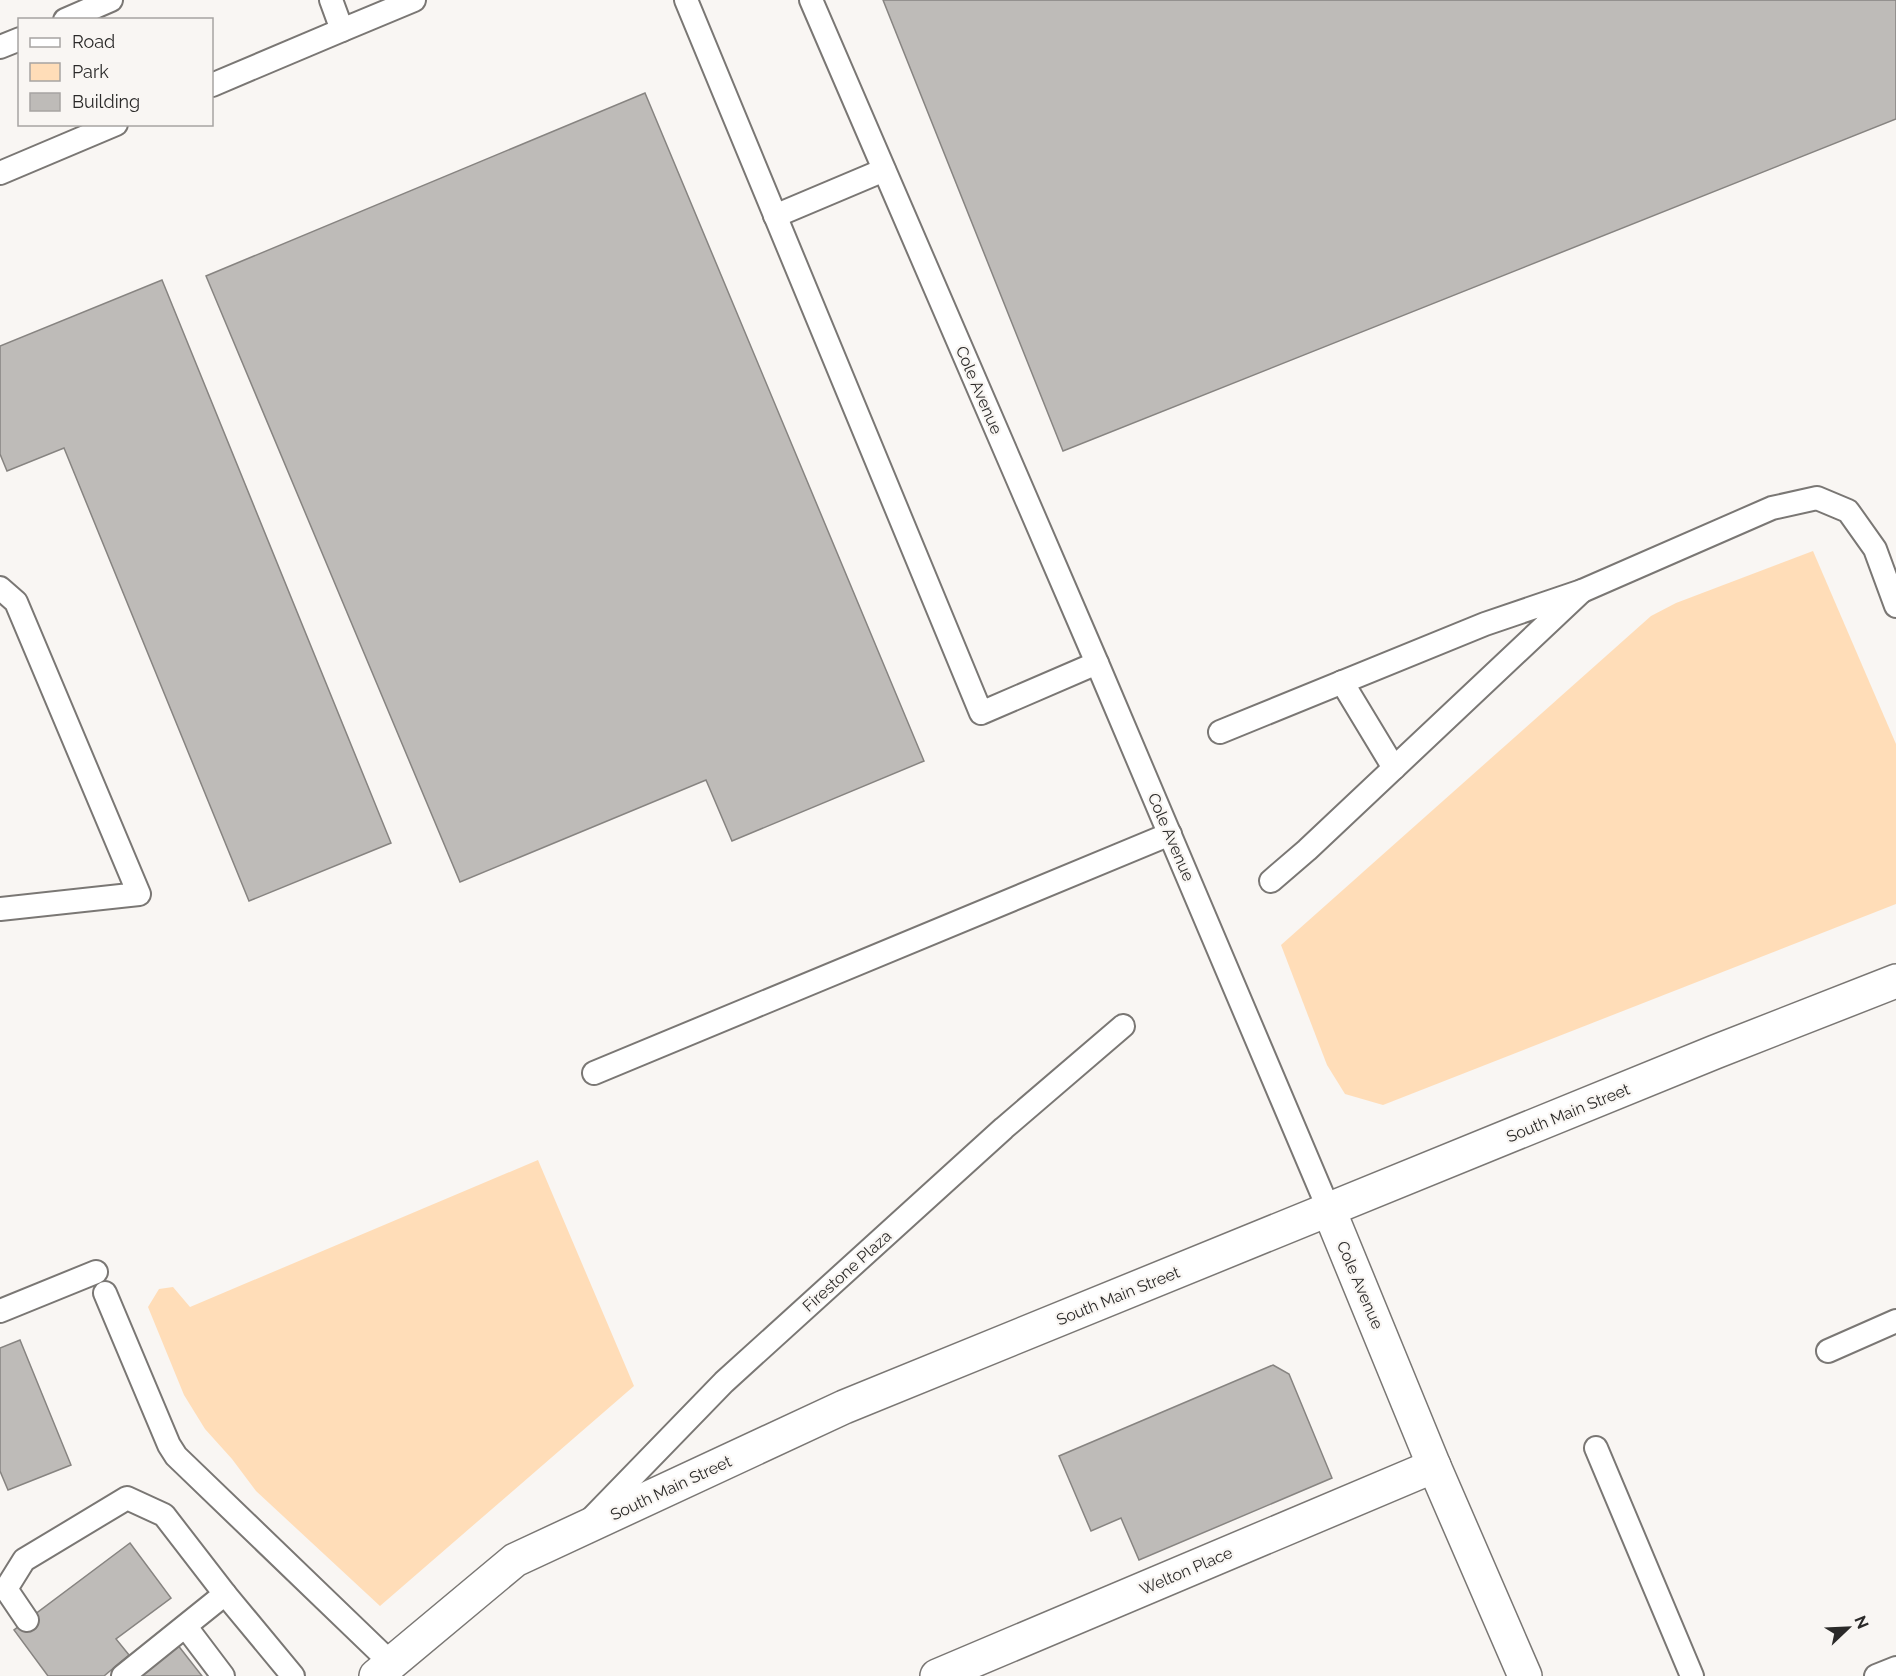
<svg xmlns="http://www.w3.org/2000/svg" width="1896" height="1676" font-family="Raleway,sans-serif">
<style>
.green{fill:#ffddb8}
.building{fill:#bebbb8;stroke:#878481;stroke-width:1.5}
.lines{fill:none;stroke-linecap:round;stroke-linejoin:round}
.service-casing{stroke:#7a7774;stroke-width:26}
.minor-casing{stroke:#7a7774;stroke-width:36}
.tertiary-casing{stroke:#7a7774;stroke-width:36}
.primary-casing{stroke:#7a7774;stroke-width:36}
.service{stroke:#fff;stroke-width:22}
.minor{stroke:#fff;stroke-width:33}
.tertiary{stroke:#fff;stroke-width:33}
.primary{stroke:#fff;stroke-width:33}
.labels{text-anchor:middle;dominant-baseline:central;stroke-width:4.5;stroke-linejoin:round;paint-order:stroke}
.street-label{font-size:16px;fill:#2b2a29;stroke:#f9f6f3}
</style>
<rect width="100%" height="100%" fill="#f9f6f3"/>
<g class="green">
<polygon points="1813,551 1896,744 1896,904 1383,1105 1345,1094 1327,1065 1281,945 1651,616 1676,603"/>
<polygon points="538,1160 634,1386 380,1606 256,1491 232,1459 205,1429 184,1395 148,1307 159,1289 173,1287 190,1307"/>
</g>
<g class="building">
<polygon points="883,0 1896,0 1896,119 1063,451"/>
<polygon points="645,93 924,761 732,841 706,780 460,882 206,276"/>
<polygon points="162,280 391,843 249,901 64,448 7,471 0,454 0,346"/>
<polygon points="20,1340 71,1465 8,1490 0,1471 0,1348"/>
<polygon points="1273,1365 1289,1374 1332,1478 1139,1560 1121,1518 1091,1531 1059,1456"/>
<polygon points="130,1543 171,1598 116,1639 129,1655 104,1676 48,1676 14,1630"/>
<polygon points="177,1644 202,1676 135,1676"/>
</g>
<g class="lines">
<defs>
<g id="service">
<polyline points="331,0 342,30 414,0"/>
<polyline points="686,0 981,713 1097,663"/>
<polyline points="811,0 1097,663 1329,1210"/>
<polyline points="65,20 111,0"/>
<polyline points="0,47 20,39"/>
<polyline points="212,85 342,30"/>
<polyline points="0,173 116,124"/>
<polyline points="775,216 884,170"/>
<polyline points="0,588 16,602 139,894 0,909"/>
<polyline points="1582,591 1772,508 1817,498 1848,511 1875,549 1896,606"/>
<polyline points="1342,682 1394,768"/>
<polyline points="1220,732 1485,624 1582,591 1307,850 1271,881"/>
<polyline points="594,1073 1170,834"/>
<polyline points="105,1293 169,1445 176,1456 391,1663"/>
<polyline points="0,1311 96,1272"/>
<polyline points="1828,1351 1896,1321"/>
<polyline points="1596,1448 1692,1676"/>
<polyline points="592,1518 724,1382 1004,1128 1123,1026"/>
<polyline points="27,1620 6,1589 24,1560 127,1498 164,1515 225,1594 293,1676"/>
<polyline points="186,1627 223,1676"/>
<polyline points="123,1676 225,1594"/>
<polyline points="1876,1676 1896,1668"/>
</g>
<polyline id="minor" points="937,1676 1434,1466"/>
<polyline id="tertiary" points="1329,1210 1434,1466 1525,1676"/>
<polyline id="primary" points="376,1676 515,1560 844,1407 1715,1052 1896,981"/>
</defs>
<use href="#service" class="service-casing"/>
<use href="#minor" class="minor-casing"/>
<use href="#tertiary" class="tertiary-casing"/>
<use href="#primary" class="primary-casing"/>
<use href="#service" class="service"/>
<use href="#minor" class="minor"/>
<use href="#tertiary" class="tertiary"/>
<use href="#primary" class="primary"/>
</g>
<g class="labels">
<g class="street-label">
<text transform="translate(979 390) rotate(67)">Cole Avenue</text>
<text transform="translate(1171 837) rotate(67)">Cole Avenue</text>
<text transform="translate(1568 1113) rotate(-22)">South Main Street</text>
<text transform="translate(847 1271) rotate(-42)">Firestone Plaza</text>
<text transform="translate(1360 1285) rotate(67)">Cole Avenue</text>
<text transform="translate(1118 1296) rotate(-22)">South Main Street</text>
<text transform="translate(671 1488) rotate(-25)">South Main Street</text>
<text transform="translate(1186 1571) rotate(-23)">Welton Place</text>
</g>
</g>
<rect x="18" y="18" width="195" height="108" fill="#f9f6f3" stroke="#a7a4a2" stroke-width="1.5"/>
<rect x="30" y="38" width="30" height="9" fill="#ffffff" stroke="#a7a4a2" stroke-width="1.5"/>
<text x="72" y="48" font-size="18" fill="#2b2a29">Road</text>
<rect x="30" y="63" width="30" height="18" fill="#ffddb8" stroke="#a7a4a2" stroke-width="1.5"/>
<text x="72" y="78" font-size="18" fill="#2b2a29">Park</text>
<rect x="30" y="93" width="30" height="18" fill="#bebbb8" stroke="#a7a4a2" stroke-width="1.5"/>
<text x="72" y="108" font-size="18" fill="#2b2a29">Building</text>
<g transform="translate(1848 1628) rotate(67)" stroke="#f9f6f3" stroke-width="4.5" paint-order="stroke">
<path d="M0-4.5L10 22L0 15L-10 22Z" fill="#2b2a29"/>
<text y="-9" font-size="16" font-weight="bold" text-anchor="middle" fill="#2b2a29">N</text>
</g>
</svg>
